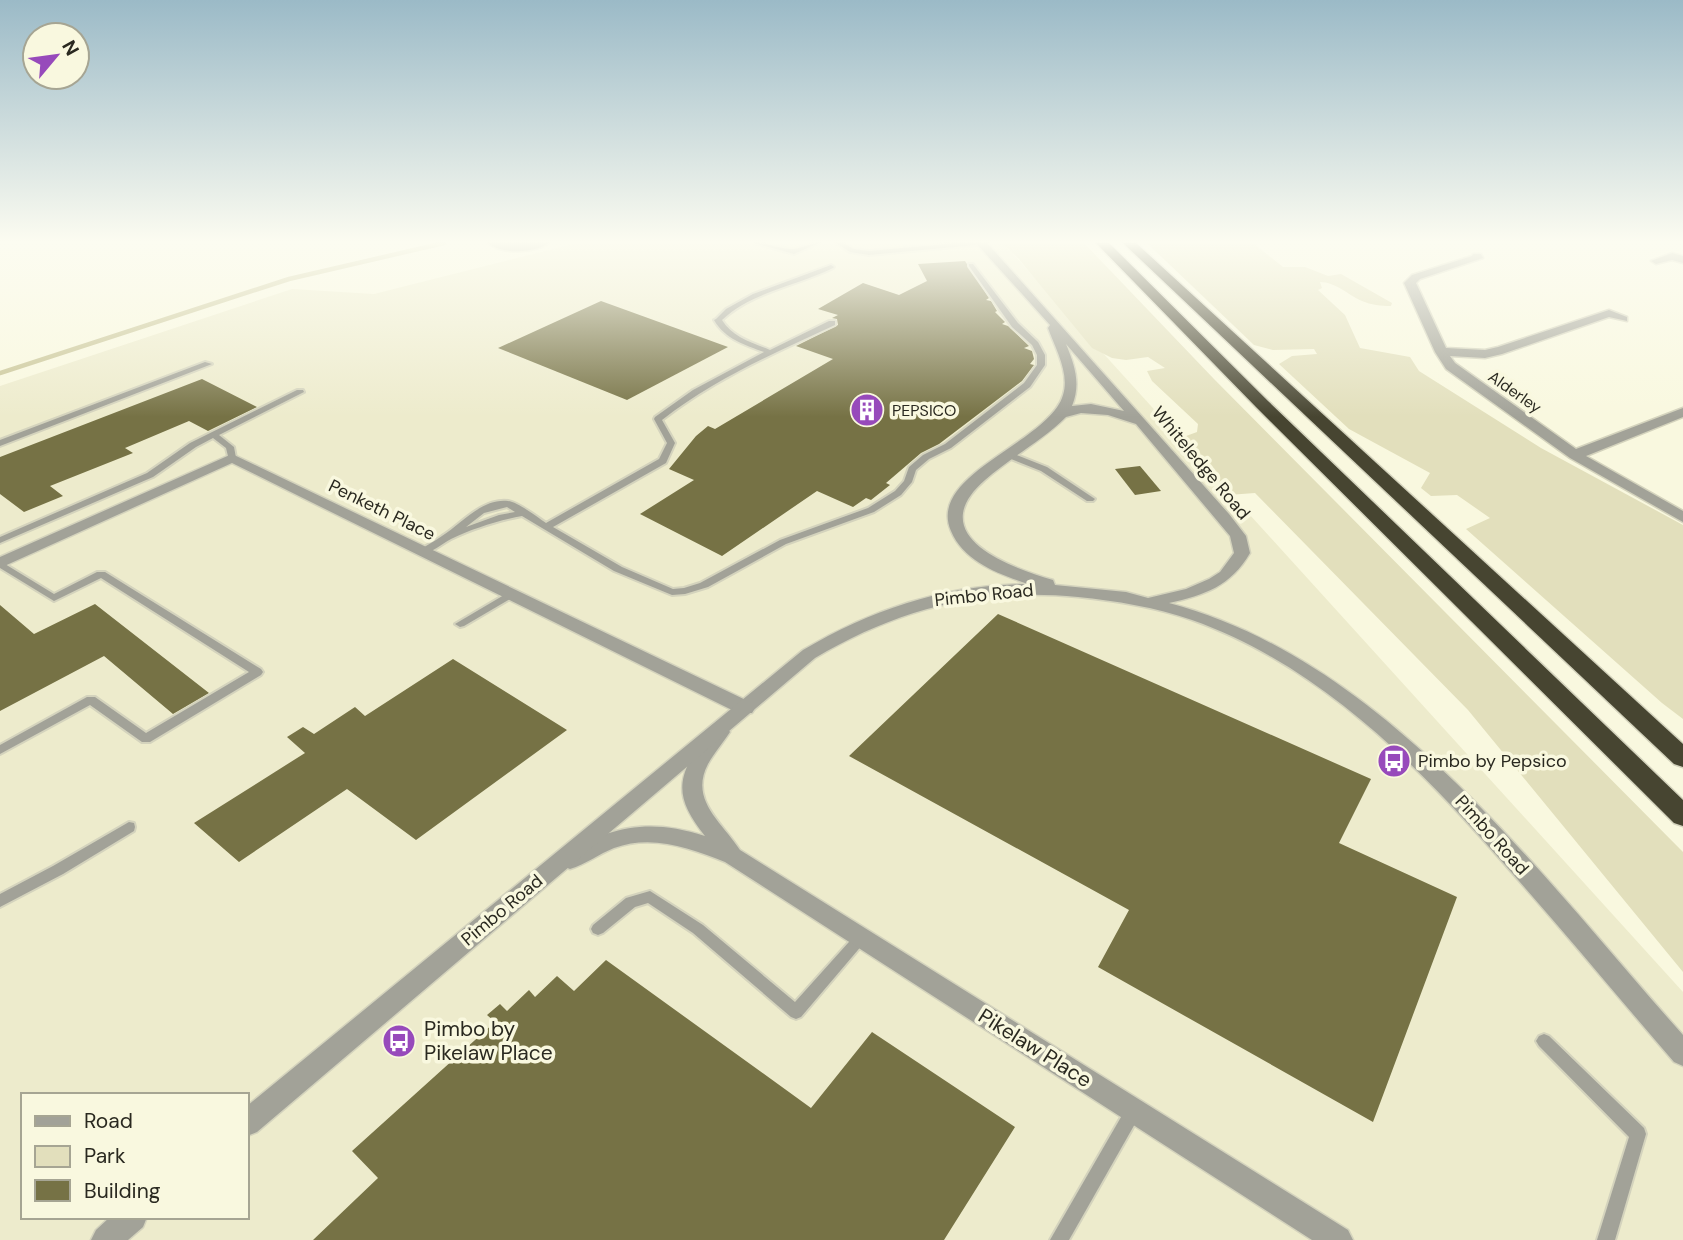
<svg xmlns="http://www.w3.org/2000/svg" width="1683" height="1240" font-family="'DM Sans',sans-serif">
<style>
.built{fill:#edebcc;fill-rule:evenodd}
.green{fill:#e2dfbc}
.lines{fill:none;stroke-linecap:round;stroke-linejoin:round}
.stream{stroke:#c8c495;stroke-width:4.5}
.building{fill:#767245}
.service-casing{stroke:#d4d3bd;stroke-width:4}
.minor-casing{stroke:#d4d3bd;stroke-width:3}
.tertiary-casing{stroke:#d4d3bd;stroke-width:3}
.motorway-casing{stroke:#d4d3bd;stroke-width:3}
.service{fill:#a2a298;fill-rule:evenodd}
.minor{fill:#a2a298;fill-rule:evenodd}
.tertiary{fill:#a2a298;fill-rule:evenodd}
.motorway{fill:#474531;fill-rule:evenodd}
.labels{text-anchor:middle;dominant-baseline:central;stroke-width:7;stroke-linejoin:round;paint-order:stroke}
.far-street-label{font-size:16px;fill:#2a2920;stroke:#f9f8df}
.far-poi-label{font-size:16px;fill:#2a2920;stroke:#f9f8df;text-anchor:start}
.street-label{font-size:18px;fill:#2a2920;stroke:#f9f8df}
.poi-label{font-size:18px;fill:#2a2920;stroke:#f9f8df;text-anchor:start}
.near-poi-label{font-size:21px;fill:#2a2920;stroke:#f9f8df;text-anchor:start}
.near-street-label{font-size:21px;fill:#2a2920;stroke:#f9f8df}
</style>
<rect width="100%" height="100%" fill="#f9f8df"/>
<path class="built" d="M577 243H1003L1683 992V1240H0V386L292 289 374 294ZM23 1095H247V1217H23Z"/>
<g class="green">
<polygon points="1002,243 1084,243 1214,379 1683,852 1683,972 1468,710 1255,493 1228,495 1178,439 1197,432 1198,424 1152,381 1147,371 1165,368 1148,357 1126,360 1112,358 1092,348 1018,258"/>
<path d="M1147 243H1253L1283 267H1305L1328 276 1341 274 1392 303 1391 306C1381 306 1371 305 1362 301 1348 295 1336 282 1320 282L1322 288 1318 290 1345 315 1360 348 1410 357 1419 371 1541 448 1683 525V719L1662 703 1466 529 1490 518 1457 495 1431 496 1421 488 1430 473 1349 429 1279 364 1292 356 1317 354 1314 349 1273 350 1254 345Z"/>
</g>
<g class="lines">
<polyline class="stream" points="0,373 289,279 444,243"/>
</g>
<g class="building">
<polygon points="965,261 989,298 986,300 991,301 997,311 995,312 1005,322 1002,324 1008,326 1029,346 1024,348 1032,351 1034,359 1030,364 1034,365 1022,381 939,444 921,453 886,483 890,485 871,500 866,498 853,507 817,491 722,556 640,514 694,480 669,469 696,436 708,426 715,429 833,359 796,346 838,325 837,319 832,318 838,315 818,309 863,283 899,295 927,281 918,264"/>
<polygon points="601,301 728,347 627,400 498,348"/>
<polygon points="202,379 257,407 208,431 189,421 125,448 133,453 50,486 63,496 24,512 0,494 0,457"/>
<polygon points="1140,466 1161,491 1135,495 1115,469"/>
<polygon points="95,604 209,693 173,714 104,656 0,711 0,605 34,634"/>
<polygon points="998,614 1371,779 1339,843 1457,897 1373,1122 1098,967 1129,910 849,756"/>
<polygon points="453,659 567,730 416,840 347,789 239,862 194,823 305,753 287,737 303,727 314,734 355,707 365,716"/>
<polygon points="606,960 811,1108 872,1032 1015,1127 944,1240 313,1240 378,1178 352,1151 495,1022 487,1015 500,1004 507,1011 529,990 535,997 557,976 574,991"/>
</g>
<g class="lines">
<defs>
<g id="service">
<path d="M754 243C767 243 777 248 790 249 799 250 809 243 819 243L794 254Z"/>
<polygon points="836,243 843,243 854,249 869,251 956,243 979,243 976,245 869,255 850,252"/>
<path d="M969 264H973L1018 323 1038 342 1045 355V365L1030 387 951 448 929 459 916 470 912 482 901 495 874 512 786 544 708 587 685 594 672 595 614 571 522 516C500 520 471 529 451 539 441 544 432 554 421 553L419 551C426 545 434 542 442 536 461 524 482 498 508 501 518 502 537 517 546 523L659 459 667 443 654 419 655 417 693 390 764 352C745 345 725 339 714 320L716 319 726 309 753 294 831 265 834 267 833 268C796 286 752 292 722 320 732 337 753 343 770 350L829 321H835V325C775 353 715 378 662 420L675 443 666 463 553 527 622 567 673 589 684 588 700 583 780 540 868 508 895 491 904 481 909 467 923 455 945 444 1024 383 1037 365V355L1032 345 1012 327 969 266ZM507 507 515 512 499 515 466 527 484 513Z"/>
<polygon points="205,362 212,364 0,446 0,440"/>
<polygon points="297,390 303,390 304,392 219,435 234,447 236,458 235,460 229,460 226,448 213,438 196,447 153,477 0,543 0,537 147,473 190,443"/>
<polygon points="1009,452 1047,467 1095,499 1093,501 1087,501 1041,471 1006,457 1006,453"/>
<polygon points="0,561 54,594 97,572 105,572 261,669 263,672 261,675 150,742 142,742 90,705 0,754 0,745 87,697 95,697 146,733 249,672 101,578 54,601 0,568"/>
<polygon points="511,591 516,594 515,596 464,626 460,627 455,624"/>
<polygon points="129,822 134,823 135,827 134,831 63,874 0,907 0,894 53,866"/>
<polygon points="650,891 703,925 795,1002 857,933 862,931 867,933 869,937 801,1017 796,1019 791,1017 693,933 648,903 635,907 603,933 598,935 593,933 591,929 593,925 626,898"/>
<polygon points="1544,1034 1549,1036 1644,1128 1646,1134 1615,1240 1597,1240 1629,1137 1539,1046 1536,1041 1539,1036"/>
<polygon points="1134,1102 1140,1105 1142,1110 1140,1115 1069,1240 1050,1240 1128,1105"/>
</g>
<g id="minor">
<polygon points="1672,253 1683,256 1683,263 1672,260 1656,264 1651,261"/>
<polygon points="1473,254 1481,254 1483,258 1420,279 1416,283 1446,348 1485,350 1498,347 1609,310 1627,317 1627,321 1609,317 1502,354 1485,358 1450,356 1455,363 1576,449 1683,408 1683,417 1586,456 1683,511 1683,522 1570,458 1446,369 1435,352 1404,283 1412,275 1472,256"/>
<polygon points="232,454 752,703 755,708 752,713 738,713 232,463 0,568 0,557"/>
<path d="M720 725 727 727 730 732C723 743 714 753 708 764 689 800 722 822 740 850L1348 1230 1353 1240H1312L725 862C690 848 652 834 614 848 599 854 586 864 570 869L562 866 559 860 562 854C613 826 649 818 705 836 679 803 674 784 697 748 703 739 710 728 720 725Z"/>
</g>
<g id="tertiary">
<path d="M488 243H549C534 253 503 255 488 243Z"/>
<path d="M976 243H987L1229 514 1246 536 1250 553C1231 586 1205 595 1169 603 1385 660 1541 876 1683 1035V1066L1674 1062C1622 1002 1572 941 1519 881 1428 776 1327 668 1192 620 1155 607 1116 601 1078 597 982 587 897 609 815 658L257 1132 247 1136V1106L803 650C872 609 947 584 1028 584 999 574 964 562 951 531 926 474 1050 442 1063 395 1070 373 1055 348 1048 328L1050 325ZM1066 344 1124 411 1091 404 1072 406C1081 384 1075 366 1066 344ZM1081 413 1108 415 1136 424 1230 536 1234 553 1220 572 1209 579 1186 589 1148 598 1126 592 1055 585 1053 580C1008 567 922 535 985 480 1011 457 1042 441 1066 417Z"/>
<polygon points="110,1217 147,1217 143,1227 128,1240 91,1240 96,1230"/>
</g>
<g id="motorway">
<polygon points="1096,243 1109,243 1268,401 1683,800 1683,826 1674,823 1256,407"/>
<polygon points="1123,243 1136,243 1683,744 1683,767 1674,764"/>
</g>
</defs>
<use href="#service" class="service-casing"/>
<use href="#minor" class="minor-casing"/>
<use href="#tertiary" class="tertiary-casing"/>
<use href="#motorway" class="motorway-casing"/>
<use href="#service" class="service"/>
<use href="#minor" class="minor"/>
<use href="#tertiary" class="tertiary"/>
<use href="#motorway" class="motorway"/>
</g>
<linearGradient id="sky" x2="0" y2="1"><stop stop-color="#9bbac7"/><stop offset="0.58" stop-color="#fcfcf1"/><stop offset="1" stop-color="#fcfcf1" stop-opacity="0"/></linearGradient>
<rect width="1683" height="417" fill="url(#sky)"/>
<defs>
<symbol id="building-disc" viewBox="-11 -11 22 22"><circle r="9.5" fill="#974abb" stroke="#f9f8df"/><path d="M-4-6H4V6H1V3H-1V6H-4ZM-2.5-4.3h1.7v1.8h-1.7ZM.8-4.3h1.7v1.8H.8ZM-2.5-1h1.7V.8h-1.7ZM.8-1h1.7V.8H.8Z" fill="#fff"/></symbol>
<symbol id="bus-disc" viewBox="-11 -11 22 22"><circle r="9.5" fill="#974abb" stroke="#f9f8df"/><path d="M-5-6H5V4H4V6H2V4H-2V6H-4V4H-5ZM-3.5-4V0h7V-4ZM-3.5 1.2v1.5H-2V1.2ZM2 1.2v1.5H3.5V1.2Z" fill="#fff"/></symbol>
</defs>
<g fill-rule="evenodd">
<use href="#building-disc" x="848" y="391" width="38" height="38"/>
<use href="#bus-disc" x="1375" y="742" width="38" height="38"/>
<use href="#bus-disc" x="380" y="1022" width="38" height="38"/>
</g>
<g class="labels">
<g class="far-street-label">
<text transform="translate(1515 392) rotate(35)">Alderley</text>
</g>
<g class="far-poi-label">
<text x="892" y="410">PEPSICO</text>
</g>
<g class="street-label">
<text transform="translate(1201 463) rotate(50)">Whiteledge Road</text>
<text transform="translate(382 510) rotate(26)">Penketh Place</text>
<text transform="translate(984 595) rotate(-6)">Pimbo Road</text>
<text transform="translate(1492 835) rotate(48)">Pimbo Road</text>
<text transform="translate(502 910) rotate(-40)">Pimbo Road</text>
</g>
<g class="poi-label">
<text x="1418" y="761">Pimbo by Pepsico</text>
</g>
<g class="near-poi-label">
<text x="424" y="1029">Pimbo by<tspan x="424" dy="24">Pikelaw Place</tspan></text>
</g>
<g class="near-street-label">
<text transform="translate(1035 1048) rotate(32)">Pikelaw Place</text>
</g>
</g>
<rect x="21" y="1093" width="228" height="126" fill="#f9f8df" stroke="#a6a593" stroke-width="2"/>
<rect x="35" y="1116" width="35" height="10" fill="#a2a298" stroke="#a6a593" stroke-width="2"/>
<text x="84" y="1128" font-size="21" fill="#2a2920">Road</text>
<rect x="35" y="1146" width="35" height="21" fill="#e2dfbc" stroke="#a6a593" stroke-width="2"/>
<text x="84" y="1163" font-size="21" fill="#2a2920">Park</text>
<rect x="35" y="1180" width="35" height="21" fill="#767245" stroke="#a6a593" stroke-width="2"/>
<text x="84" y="1198" font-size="21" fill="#2a2920">Building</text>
<g transform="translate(56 56) rotate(61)"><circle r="33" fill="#f9f8df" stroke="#a6a593" stroke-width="2"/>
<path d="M0-5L12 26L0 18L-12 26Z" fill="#974abb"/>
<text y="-10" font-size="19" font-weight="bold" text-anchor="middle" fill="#2a2920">N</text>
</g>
</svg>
